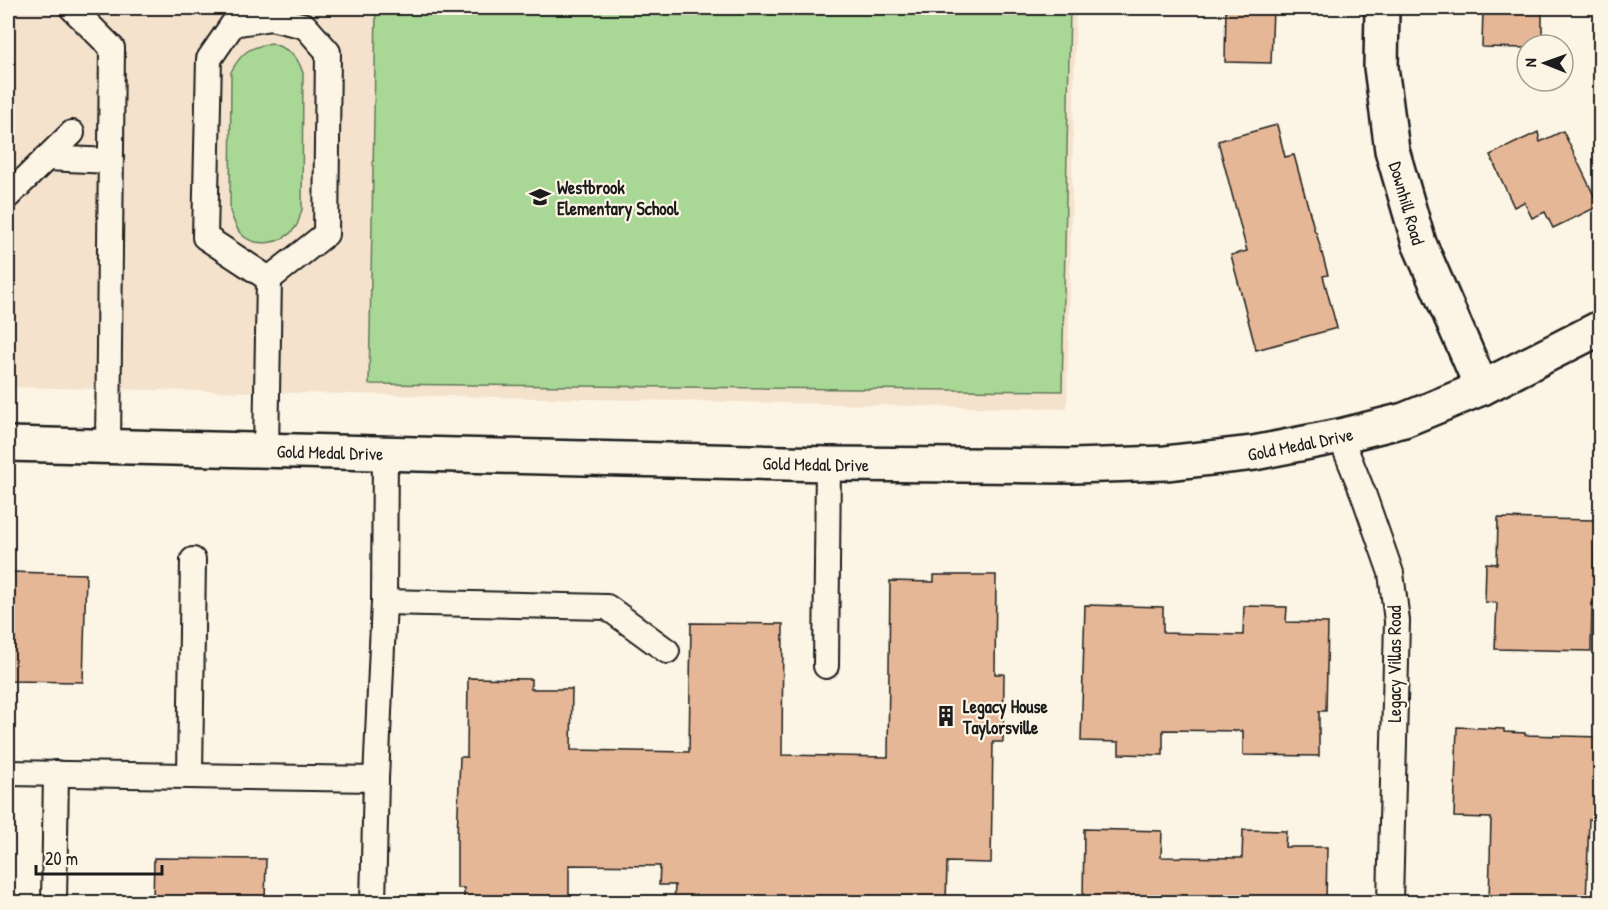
<svg xmlns="http://www.w3.org/2000/svg" width="1608" height="910" font-family="'Patrick Hand',sans-serif">
<style>
.built{fill:#f5e2cd}
.green{fill:#a9d796;stroke:#627a59;stroke-width:1.5}
.building{fill:#e6b796;stroke:#1c1c1c;stroke-width:1.5}
.lines{fill:none;stroke-linecap:round;stroke-linejoin:round}
.service-casing{stroke:#1c1c1c;stroke-width:28}
.minor-casing{stroke:#1c1c1c;stroke-width:38}
.service{stroke:#fcf5e5;stroke-width:24}
.minor{stroke:#fcf5e5;stroke-width:33}
.labels{text-anchor:middle;dominant-baseline:central;stroke-width:4.5;stroke-linejoin:round;paint-order:stroke}
.poi-label{font-size:18px;font-weight:bold;fill:#1c1c1c;stroke:#fcf5e5;text-anchor:start}
.street-label{font-size:18px;fill:#1c1c1c;stroke:#fcf5e5}
</style>
<rect width="100%" height="100%" fill="#fcf5e5"/>
<filter id="ink" filterUnits="userSpaceOnUse"><feTurbulence type="fractalNoise" baseFrequency=".0167" numOctaves="2"/><feDisplacementMap in="SourceGraphic" scale="12" xChannelSelector="R" yChannelSelector="G"/><feConvolveMatrix kernelMatrix="1 2 1 2 8 2 1 2 1" color-interpolation-filters="sRGB"/></filter>
<g filter="url(#ink)">
<polygon class="built" points="8,8 1076,8 1067,409 8,387"/>
<g class="green">
<polygon points="376,8 1070,8 1062,391 369,384"/>
<path d="M271 43C290 50 297 54 303 73L302 210C300 215 299 223 295 228 283 244 255 249 240 233 235 226 233 219 230 211L231 72C242 51 249 48 271 43Z"/>
</g>
<g class="building">
<polygon points="1226,8 1273,8 1271,63 1225,62"/>
<polygon points="1483,8 1542,8 1542,45 1527,45 1527,48 1482,47"/>
<polygon points="1277,125 1285,157 1294,155 1315,232 1316,232 1328,275 1323,276 1337,328 1256,350 1231,255 1247,251 1218,141"/>
<polygon points="1563,131 1599,206 1553,228 1545,212 1532,218 1524,202 1514,207 1490,155 1538,132 1540,142"/>
<polygon points="1498,518 1595,520 1594,567 1600,567 1600,603 1592,603 1591,651 1495,649 1497,603 1485,602 1486,563 1497,564"/>
<polygon points="8,572 86,574 83,682 8,681"/>
<polygon points="934,575 996,575 995,674 1004,674 1003,742 993,742 991,863 947,862 946,903 674,903 675,885 659,885 660,866 569,865 569,903 464,903 464,888 457,888 457,837 460,757 467,757 468,678 531,679 531,689 572,689 571,750 689,752 691,623 783,624 782,755 888,757 890,581 934,582"/>
<polygon points="1085,605 1163,607 1163,633 1243,635 1244,606 1287,607 1286,622 1328,623 1326,711 1319,711 1319,756 1243,755 1243,731 1163,730 1163,755 1119,754 1119,742 1081,741"/>
<polygon points="1457,727 1504,729 1504,732 1525,733 1525,735 1600,737 1600,820 1589,819 1586,903 1489,903 1491,818 1454,817"/>
<polygon points="1084,829 1162,831 1161,857 1242,858 1243,830 1286,831 1285,847 1327,847 1326,903 1083,903"/>
<polygon points="154,858 266,859 265,903 153,903"/>
</g>
<g class="lines">
<defs>
<g id="service">
<polyline points="72,8 112,48 108,446"/>
<polygon points="271,18 305,26 328,52 326,234 269,279 205,237 209,59 233,24"/>
<polyline points="46,158 110,161"/>
<polyline points="8,196 72,133"/>
<polyline points="1340,436 1363,493 1391,573 1397,621 1390,902"/>
<polyline points="266,450 269,279"/>
<polyline points="384,602 607,607 667,651"/>
<polyline points="826,666 828,464"/>
<polyline points="8,773 376,779"/>
<polyline points="190,775 193,560"/>
<polyline points="54,902 56,773"/>
<polyline points="373,902 376,779 384,602 385,453"/>
</g>
<g id="minor">
<path id="s1" d="M1382 8 1381 67 1392 150 1419 243 1482 388"/>
<path id="s2" d="M8 444 828 464 1073 466 1166 463 1254 453 1340 436 1404 420 1482 388 1600 328"/>
</g>
</defs>
<use href="#service" class="service-casing"/>
<use href="#minor" class="minor-casing"/>
<use href="#service" class="service"/>
<use href="#minor" class="minor"/>
</g>
</g>
<defs>
<symbol id="school-bare" viewBox="-9 -9 18 18"><path d="M0-5L7-2L0 1L-7-2ZM-4 1L0 2.5L4 1V4Q0 6-4 4Z" fill="#1c1c1c" stroke="#fcf5e5" stroke-width="2.5" paint-order="stroke"/></symbol>
<symbol id="building-bare" viewBox="-9 -9 18 18"><path d="M-4-6H4V6H1V3H-1V6H-4ZM-2.5-4.3h1.7v1.8h-1.7ZM.8-4.3h1.7v1.8H.8ZM-2.5-1h1.7V.8h-1.7ZM.8-1h1.7V.8H.8Z" fill="#1c1c1c" stroke="#fcf5e5" stroke-width="2.5" paint-order="stroke"/></symbol>
</defs>
<g fill-rule="evenodd">
<use href="#school-bare" x="525" y="182" width="30" height="30"/>
<use href="#building-bare" x="931" y="701" width="30" height="30"/>
</g>
<g class="labels">
<g class="poi-label">
<text x="557" y="187">Westbrook<tspan x="557" dy="21">Elementary School</tspan></text>
<text x="963" y="706">Legacy House<tspan x="963" dy="21">Taylorsville</tspan></text>
</g>
<g class="street-label">
<text stroke="none"><textPath href="#s1" startOffset="198">Downhill Road</textPath></text>
<text stroke="none"><textPath href="#s2" startOffset="1294">Gold Medal Drive</textPath></text>
<text stroke="none"><textPath href="#s2" startOffset="322">Gold Medal Drive</textPath></text>
<text stroke="none"><textPath href="#s2" startOffset="808">Gold Medal Drive</textPath></text>
<text transform="translate(1394 664) rotate(-90)">Legacy Villas Road</text>
</g>
</g>
<rect width="1608" height="910" fill="none" stroke="#fcf5e5" stroke-width="30"/>
<rect x="15" y="15" width="1578" height="880" fill="none" stroke="#1c1c1c" stroke-width="2" filter="url(#ink)"/>
<g transform="translate(1545 63) rotate(271)"><circle r="28" fill="#fcf5e5" stroke="#a29e95" stroke-width="1.5"/>
<path d="M0-4.5L10 22L0 15L-10 22Z" fill="#1c1c1c"/>
<text y="-9" font-size="16" font-weight="bold" text-anchor="middle" fill="#1c1c1c">N</text>
</g>
<path d="M36 865v9h126v-9" fill="none" stroke="#1c1c1c" stroke-width="3"/>
<text x="45" y="865" font-size="18" fill="#1c1c1c" stroke="#fcf5e5" stroke-width="4.5" paint-order="stroke">20 m</text>
</svg>
